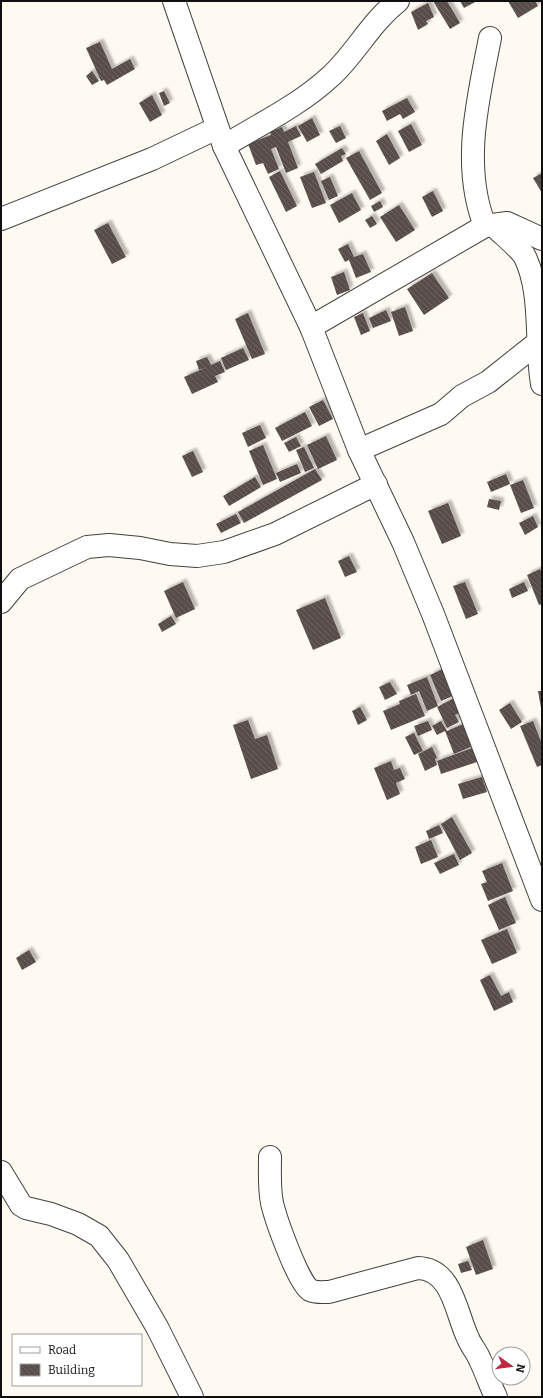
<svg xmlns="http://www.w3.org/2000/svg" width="543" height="1398" font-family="Bitter,serif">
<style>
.building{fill:url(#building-back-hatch);filter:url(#shadow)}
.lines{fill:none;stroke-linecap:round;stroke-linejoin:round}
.minor-casing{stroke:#424242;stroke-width:24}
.minor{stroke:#fff;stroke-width:22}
</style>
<defs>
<pattern id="building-back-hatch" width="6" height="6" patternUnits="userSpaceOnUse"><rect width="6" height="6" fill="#584e4b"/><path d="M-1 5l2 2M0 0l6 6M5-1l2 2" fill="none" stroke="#6b6361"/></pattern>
<filter id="shadow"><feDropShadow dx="3.5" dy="-3.5" stdDeviation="1" flood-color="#0004"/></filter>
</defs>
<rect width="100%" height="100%" fill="#fffaf1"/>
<g class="building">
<polygon points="433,1 447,1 460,23 450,29"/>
<polygon points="460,1 477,1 464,8"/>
<polygon points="508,1 535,1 538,6 518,18"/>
<polygon points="428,3 434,17 426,21 428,24 418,30 411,12"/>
<polygon points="100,42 112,69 130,59 135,69 107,85 104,80 101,81 86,48"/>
<polygon points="92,71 99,81 92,85 86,76"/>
<polygon points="164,91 170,103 164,106 159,93"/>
<polygon points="152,95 162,115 150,122 139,103"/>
<polygon points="407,98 415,112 403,119 400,114 387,121 382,111"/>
<polygon points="312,118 320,135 307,142 298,126"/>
<polygon points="411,124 422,145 409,152 398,131"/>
<polygon points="296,126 301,136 288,142 298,168 286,173 276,147 271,149 279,169 268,174 263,163 256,165 248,144 271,135 270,132 282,127 284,132"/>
<polygon points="340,126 346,138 336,143 329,131"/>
<polygon points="387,134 400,158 389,165 376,141"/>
<polygon points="342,148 346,154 341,156 343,161 321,174 315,164"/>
<polygon points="359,151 382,193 370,200 346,158"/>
<polygon points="280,171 297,206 286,212 269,177"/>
<polygon points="314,172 326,203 312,208 300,177"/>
<polygon points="542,173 542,193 533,178"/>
<polygon points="330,177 338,196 329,200 321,181"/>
<polygon points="433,191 443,211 432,217 422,197"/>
<polygon points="352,193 361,210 339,223 330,205"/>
<polygon points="380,201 383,207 374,212 371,206"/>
<polygon points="399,205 415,230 396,242 380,217"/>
<polygon points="372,216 377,224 370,228 365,220"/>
<polygon points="108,223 126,257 112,264 94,230"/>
<polygon points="348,244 354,257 363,254 371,272 356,278 349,260 345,262 338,249"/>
<polygon points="344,272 350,290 337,295 331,277"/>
<polygon points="432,273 449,298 424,315 407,289"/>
<polygon points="405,307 413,331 399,336 391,312"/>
<polygon points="386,310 391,321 373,328 369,318"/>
<polygon points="248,313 265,354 252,359 235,319"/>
<polygon points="363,313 370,331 361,335 354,317"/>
<polygon points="243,348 249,360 226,370 221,358"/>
<polygon points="207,357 211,365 220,361 225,372 215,376 218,382 192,394 184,377 207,367 199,370 196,361"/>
<polygon points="323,400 333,419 319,426 309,407"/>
<polygon points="305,412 312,426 282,441 275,428"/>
<polygon points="260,425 266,438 248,447 242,433"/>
<polygon points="326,436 337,460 318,469 307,445"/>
<polygon points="296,437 301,446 289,452 284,443"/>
<polygon points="263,445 277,479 263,485 249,451"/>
<polygon points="304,447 314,468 305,472 296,450"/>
<polygon points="193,451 203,472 192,477 182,456"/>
<polygon points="297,464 301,473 280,482 276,473"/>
<polygon points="315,469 322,480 244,523 238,512"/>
<polygon points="506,474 510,484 491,492 487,482"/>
<polygon points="255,477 261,487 229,506 223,496"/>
<polygon points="523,480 534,508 521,513 510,485"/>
<polygon points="489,499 501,501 499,510 487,507"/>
<polygon points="448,503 461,536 442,544 428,511"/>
<polygon points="236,514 241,523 221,533 216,524"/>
<polygon points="533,516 538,527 525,535 519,523"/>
<polygon points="349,556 357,572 345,577 338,561"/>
<polygon points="540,569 542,574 542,604 539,605 527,575"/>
<polygon points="183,582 195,609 176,618 164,591"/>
<polygon points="465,582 478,614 466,619 453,586"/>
<polygon points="524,582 528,591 512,598 509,589"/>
<polygon points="325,598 341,638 313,650 296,610"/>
<polygon points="171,616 176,624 162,632 158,624"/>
<polygon points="449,666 460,693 441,701 430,675"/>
<polygon points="427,677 438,706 427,711 419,691 411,695 407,685"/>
<polygon points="390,682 397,694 385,700 379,687"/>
<polygon points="538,691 542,691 542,708 541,708"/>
<polygon points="416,694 425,716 391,730 383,711 400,704 399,701"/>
<polygon points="458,696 465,710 455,715 459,722 447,728 437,707"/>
<polygon points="510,703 522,722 511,729 499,710"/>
<polygon points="360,707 367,720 358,725 352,711"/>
<polygon points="248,720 255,739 267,735 278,769 251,779 233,725"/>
<polygon points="428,721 432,730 418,736 414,726"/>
<polygon points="441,721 447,731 463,724 473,746 454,754 445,731 437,735 432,726"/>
<polygon points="533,721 542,744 542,765 537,767 520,726"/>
<polygon points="414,733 423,751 414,755 405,737"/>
<polygon points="432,747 437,758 435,759 437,765 425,771 418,754"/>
<polygon points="472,748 477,762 441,774 437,761"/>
<polygon points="391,761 394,770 400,768 405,779 396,783 400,794 387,800 374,768"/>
<polygon points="482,777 487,792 463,799 458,784"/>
<polygon points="452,817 472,853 460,860 441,824"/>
<polygon points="439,825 443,833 429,839 426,831"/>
<polygon points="431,840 438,857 421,864 415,847"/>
<polygon points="454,854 459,865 440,874 434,863"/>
<polygon points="502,863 513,891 488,901 481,884 487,882 482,871"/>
<polygon points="505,897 516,923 499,930 488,905"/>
<polygon points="507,929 517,953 492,964 481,940"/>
<polygon points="29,950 36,962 22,970 16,958"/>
<polygon points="490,975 501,996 509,992 513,1002 494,1011 480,980"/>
<polygon points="483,1240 493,1269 476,1275 466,1247"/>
<polygon points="468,1261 472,1270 461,1273 458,1264"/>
</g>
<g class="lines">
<defs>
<g id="minor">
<polyline points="174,1 224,146 311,327 359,450 403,542 433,614 542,900"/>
<path d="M224 146C260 124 300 105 331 76 356 53 370 23 398 1"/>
<polyline points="1,219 152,159 217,128"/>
<path d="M493 225C503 235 515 244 524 255 543 292 535 342 542 384"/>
<path d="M485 226C461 165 478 100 490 38"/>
<polyline points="311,327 485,226 507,223 542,239"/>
<polyline points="359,450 441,414 462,396 488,382 541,340"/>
<polyline points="1,602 20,579 87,547 109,545 140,548 170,554 197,556 224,552 275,534 376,484"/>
<path d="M270 1157C270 1172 269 1188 272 1203 276 1220 298 1282 310 1290 316 1293 323 1292 329 1292L418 1268C453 1269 456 1314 468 1338 471 1346 477 1352 480 1360 486 1372 490 1385 496 1397"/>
<polyline points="1,1172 15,1195 21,1205 26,1208 51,1214 78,1224 99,1236 118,1260 157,1327 192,1397"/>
</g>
</defs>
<use href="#minor" class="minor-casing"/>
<use href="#minor" class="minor"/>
</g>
<rect width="543" height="1398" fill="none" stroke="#0f0f0f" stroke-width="4"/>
<rect x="12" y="1334" width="130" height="52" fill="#ffffff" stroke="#9f9f9f"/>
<rect x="20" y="1347" width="20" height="6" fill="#ffffff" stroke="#9f9f9f"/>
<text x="48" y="1354" font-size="12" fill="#0f0f0f">Road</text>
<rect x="20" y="1364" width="20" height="12" fill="url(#building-back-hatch)" stroke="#9f9f9f"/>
<text x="48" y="1374" font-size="12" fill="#0f0f0f">Building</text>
<g transform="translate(511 1366) rotate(104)"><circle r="19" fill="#ffffff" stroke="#9f9f9f"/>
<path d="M0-3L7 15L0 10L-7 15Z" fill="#bf2742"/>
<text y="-6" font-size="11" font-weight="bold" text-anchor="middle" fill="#0f0f0f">N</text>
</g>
</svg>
